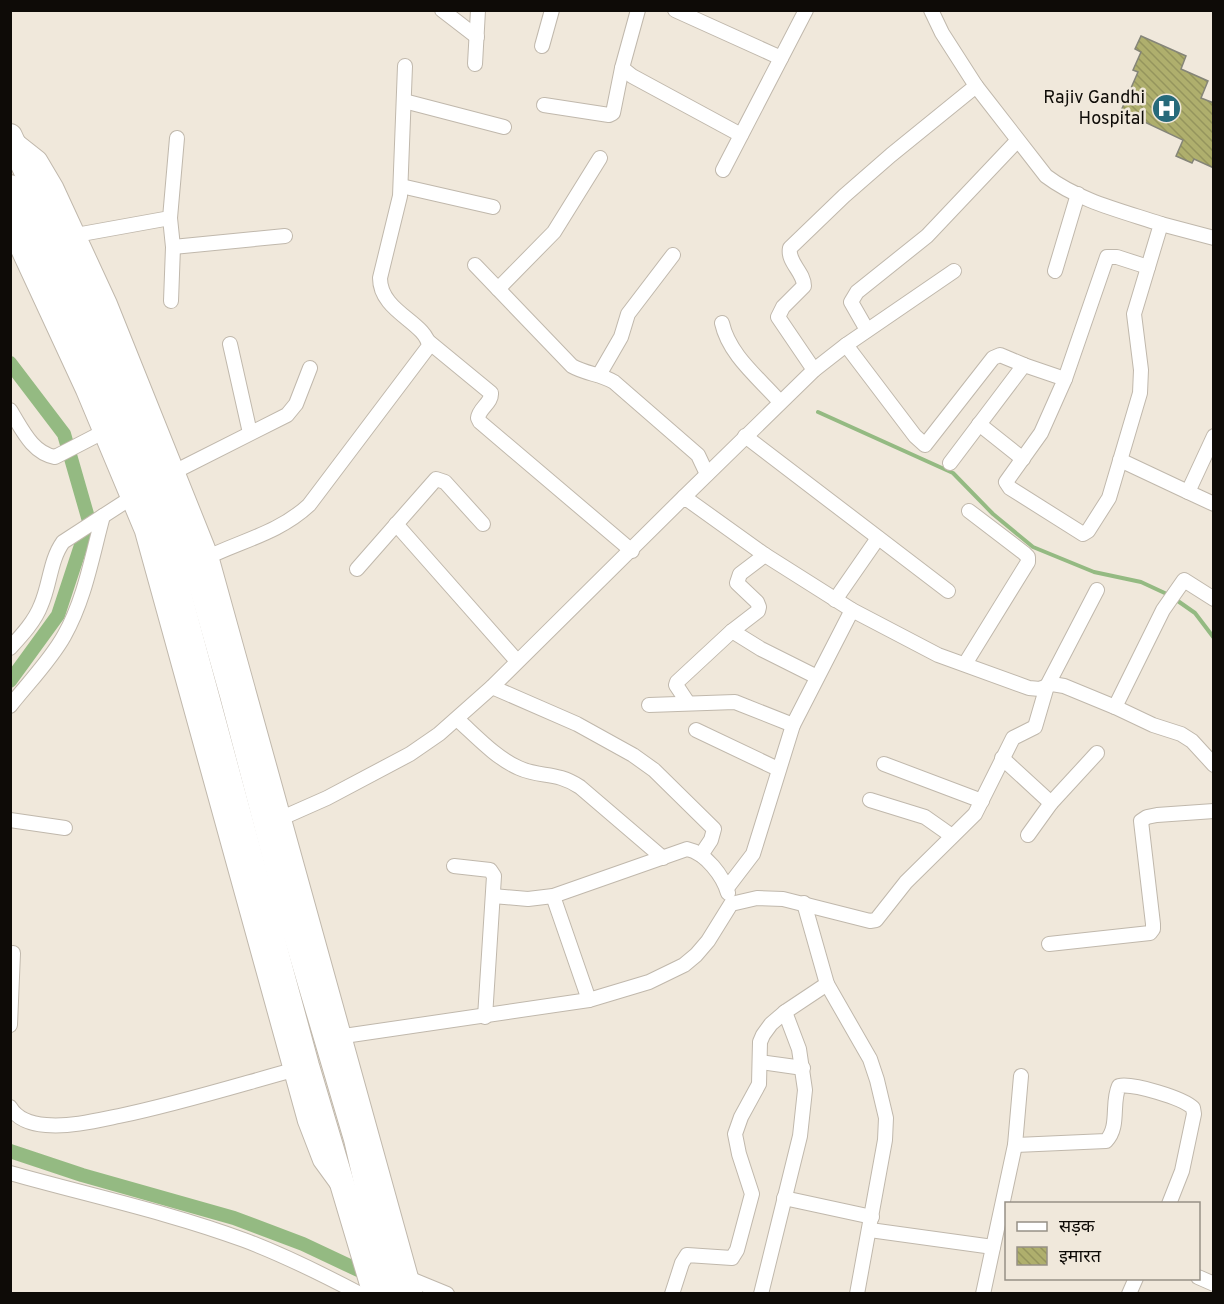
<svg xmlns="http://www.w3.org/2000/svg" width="1224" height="1304" font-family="Overpass,'Noto Sans Devanagari',sans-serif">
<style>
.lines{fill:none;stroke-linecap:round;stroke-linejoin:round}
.stream{stroke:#94ba82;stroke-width:4}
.canal{stroke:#94ba82;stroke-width:14}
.building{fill:url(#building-back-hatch);stroke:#858578;stroke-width:1.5}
.minor-casing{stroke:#c0b8ac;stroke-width:16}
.tertiary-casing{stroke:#c0b8ac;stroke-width:20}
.trunk-casing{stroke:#c0b8ac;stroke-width:26}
.minor{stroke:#fff;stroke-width:14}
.tertiary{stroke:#fff;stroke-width:18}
.trunk{stroke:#fff;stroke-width:24}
.labels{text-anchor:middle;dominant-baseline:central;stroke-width:5;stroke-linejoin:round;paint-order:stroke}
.poi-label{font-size:18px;fill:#0e0b07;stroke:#f0e8db;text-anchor:end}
</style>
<defs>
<pattern id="building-back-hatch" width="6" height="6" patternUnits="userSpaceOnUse" patternTransform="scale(1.5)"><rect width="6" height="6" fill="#afaf6d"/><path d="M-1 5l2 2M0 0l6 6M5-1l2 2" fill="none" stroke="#95955d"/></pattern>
</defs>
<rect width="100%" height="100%" fill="#f0e8db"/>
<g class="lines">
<g class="stream">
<polyline points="818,412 953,473 993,514 1033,547 1094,572 1141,582 1169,595"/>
<polyline points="1175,599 1195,613 1214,638"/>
</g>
<g class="canal">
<polyline points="10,363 64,434 89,521 58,615 10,681"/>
<polyline points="10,1151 82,1175 234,1218 303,1244 371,1276"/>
</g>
</g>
<polygon class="building" points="1141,36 1186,56 1181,69 1208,81 1201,98 1214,103 1214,168 1194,159 1192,163 1176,156 1183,140 1121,111 1138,72 1133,70 1141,52 1135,49"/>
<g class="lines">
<defs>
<g id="minor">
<polyline points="442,10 477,37"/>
<polyline points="638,10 622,68 632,76 741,135"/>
<polyline points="675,10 781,58"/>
<path d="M931 10 942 33 976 86 1046 176C1079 201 1122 211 1161 224L1134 314 1141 370 1140 393 1109 498 1088 531 1083 534 1010 488 1006 482 1041 433 1065 379 1024 365 950 463"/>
<polyline points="542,46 552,10"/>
<polyline points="475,64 478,10"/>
<polyline points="404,101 504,127"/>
<polyline points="544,105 609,115 613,113 622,68"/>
<polyline points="723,170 806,10"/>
<polyline points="401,186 493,207"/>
<polyline points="170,218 173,247 171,301"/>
<polyline points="1161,224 1214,238"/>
<polyline points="76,235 170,218 177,138"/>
<polyline points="173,247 285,236"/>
<path d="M475 265 572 366C586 374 601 374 614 382L698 455 707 474"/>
<polyline points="1055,271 1078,194"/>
<polyline points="498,289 554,232 600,158"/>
<path d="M722 323C729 355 759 378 780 402"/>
<polyline points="867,330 851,302 857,292 927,236 1017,141"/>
<path d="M429 342 491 393C492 403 479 408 478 418L480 422 632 551"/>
<polyline points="230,344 250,433"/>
<polyline points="846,345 915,436 925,445 993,358 1000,355 1024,365"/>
<polyline points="814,370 846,345 954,271"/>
<polyline points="599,375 621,337 628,314 673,255"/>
<polyline points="1065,379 1107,257 1117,257 1148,267"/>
<path d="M10 410C22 429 32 453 55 457L111 428"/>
<polyline points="979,424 1023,459"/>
<polyline points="745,436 948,591"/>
<polyline points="1214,436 1188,492 1214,504"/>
<polyline points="1120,460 1188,492"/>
<polyline points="176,471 287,415 296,404 310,368"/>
<path d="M684 497 814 370 778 317 783 307 804 286C804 272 787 262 790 248L844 196 891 155 976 86"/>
<polyline points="396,524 517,661"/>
<path d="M202 560C239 541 278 534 309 505L429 346C426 322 380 312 380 278L400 196 405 66"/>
<polyline points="357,569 436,479 445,482 483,524"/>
<polyline points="835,600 878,538"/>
<polyline points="732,631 761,649 817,677"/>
<path d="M10 648C22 635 35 621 41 605 50 585 50 560 63 542L137 494"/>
<polyline points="965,664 1028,562 1028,557 1024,553 969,511"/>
<polyline points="492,687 577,724 633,755 654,770 714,829 711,840 701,855"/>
<polyline points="688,703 676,685 677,682 732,631 758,611 759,607 757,602 737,583 740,574 765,555"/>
<polyline points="649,705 735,702 793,725"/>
<path d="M10 706C28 683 50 661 64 636 85 599 92 556 103 516"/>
<polyline points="1115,707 1163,610 1184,580 1214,599"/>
<path d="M457 719C476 736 496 758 519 768 541 778 556 771 580 787L663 858"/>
<polyline points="696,730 778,769"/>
<polyline points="1002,758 1051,803 1028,835"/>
<polyline points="884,764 982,801"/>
<polyline points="870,800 925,817 952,836"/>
<polyline points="1051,803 1097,753"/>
<polyline points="10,820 65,828"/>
<polyline points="275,821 327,798 410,754 439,734 492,687 684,497 765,555 852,610 938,655 1029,688 1040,689 1052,684 1064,686 1115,707 1153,725 1181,734 1192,741 1214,765"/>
<polyline points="454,866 490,870 494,876 485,1017"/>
<polyline points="727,888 753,854 793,725 852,610"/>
<path d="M493 896 528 899 553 896 687 849C706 853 723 876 728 893"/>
<polyline points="553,896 589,1000"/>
<polyline points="804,903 827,984 870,1059 877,1080 886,1118 885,1140 857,1294"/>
<polyline points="1049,944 1150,933 1153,929 1153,924 1141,821 1147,817 1157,815 1214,811"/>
<polyline points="10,1025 13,953"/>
<polyline points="344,1036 589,1000 649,982 684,965 696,955 708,941 731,904 757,898 783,899 870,921 876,920 906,882 975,814 1013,738 1035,727 1047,686 1097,590"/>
<polyline points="760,1062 803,1068"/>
<path d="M10 1107C17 1119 32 1124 46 1125 70 1127 95 1121 119 1116 177 1104 235 1086 293 1070"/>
<path d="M1015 1145 1106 1141C1120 1127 1111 1103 1119 1086 1133 1083 1183 1098 1193 1108L1194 1114 1182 1171 1169 1204"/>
<path d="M10 1173C88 1195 168 1212 244 1240 284 1255 322 1274 360 1294"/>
<polyline points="784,1198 872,1217"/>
<polyline points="870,1230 993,1247"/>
<polyline points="1198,1277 1214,1284"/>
<polyline points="408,1278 447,1294"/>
<polyline points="672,1294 682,1263 687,1255 732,1258 737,1250 752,1194 739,1154 735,1134 741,1117 759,1084 760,1042 763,1035 771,1024 785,1012"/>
<polyline points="761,1294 800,1136 805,1090 799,1049 785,1012 827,984"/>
<polyline points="983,1294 1015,1145 1021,1076"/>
<polyline points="1129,1294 1136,1278"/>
</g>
<g id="tertiary">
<polyline points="14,141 38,160 54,187 108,304 209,556 413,1292"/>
<polyline points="10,228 85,390 144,531 307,1121 322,1160 338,1182"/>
</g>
<g id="trunk">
<polyline points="10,136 137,416 195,564 232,695 291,919 356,1139 379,1238 399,1294"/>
<polyline points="10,187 119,424 145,488 173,571 307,1066 375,1294"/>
</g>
</defs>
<use href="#minor" class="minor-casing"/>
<use href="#tertiary" class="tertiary-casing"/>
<use href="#trunk" class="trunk-casing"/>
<use href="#minor" class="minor"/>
<use href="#tertiary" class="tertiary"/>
<use href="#trunk" class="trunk"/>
</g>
<defs>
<symbol id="hospital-disc" viewBox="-11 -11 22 22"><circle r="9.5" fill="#266a7b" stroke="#f0e8db"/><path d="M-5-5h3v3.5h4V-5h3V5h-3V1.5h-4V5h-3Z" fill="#fff"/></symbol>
</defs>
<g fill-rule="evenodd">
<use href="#hospital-disc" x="1150" y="92" width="33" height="33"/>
</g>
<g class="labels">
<g class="poi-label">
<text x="1145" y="98">Rajiv Gandhi<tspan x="1145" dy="21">Hospital</tspan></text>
</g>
</g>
<rect width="1224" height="1304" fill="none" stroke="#0e0b07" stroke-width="24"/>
<rect x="1005" y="1202" width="195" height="78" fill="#f0e8db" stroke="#969086" stroke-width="1.5"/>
<rect x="1017" y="1222" width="30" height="9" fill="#ffffff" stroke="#969086" stroke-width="1.5"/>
<text x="1059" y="1232" font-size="18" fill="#0e0b07">सड़क</text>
<rect x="1017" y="1247" width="30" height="18" fill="url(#building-back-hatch)" stroke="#969086" stroke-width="1.5"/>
<text x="1059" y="1262" font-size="18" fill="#0e0b07">इमारत</text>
</svg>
